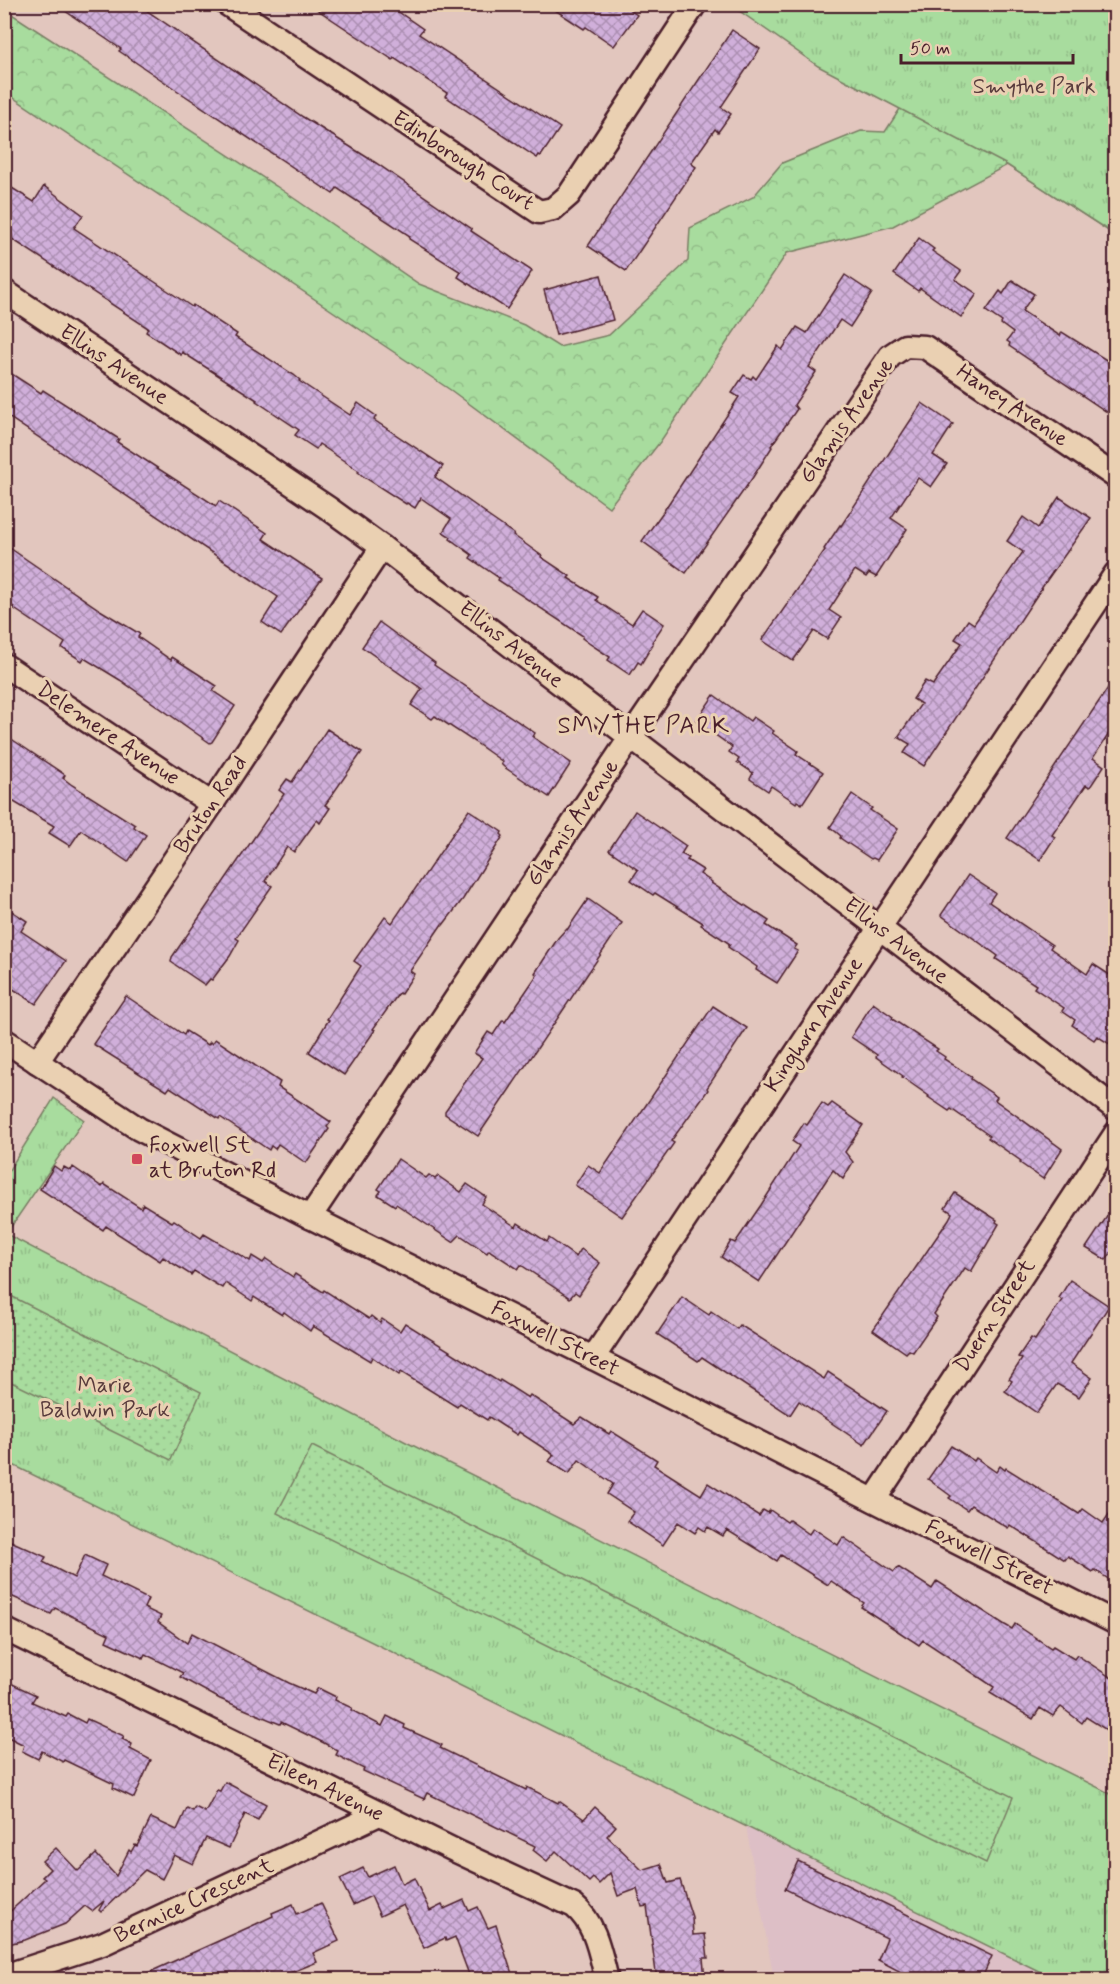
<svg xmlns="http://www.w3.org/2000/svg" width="1120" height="1984" font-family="Mynerve,sans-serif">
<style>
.built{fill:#ddbfc6}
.forest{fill:url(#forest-crowns);stroke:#797e64;stroke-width:1.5}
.park{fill:url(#park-tufts);stroke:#797e64;stroke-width:1.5}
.garden{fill:url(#garden-dots);stroke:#797e64;stroke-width:1.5}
.building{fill:url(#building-cross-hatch);stroke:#4a1f2b;stroke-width:1.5}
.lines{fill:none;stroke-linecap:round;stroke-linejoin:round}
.street-casing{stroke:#4a1f2b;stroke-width:27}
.street{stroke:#ead0b2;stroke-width:22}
.poi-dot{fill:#d1495b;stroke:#ead0b2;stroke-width:2}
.labels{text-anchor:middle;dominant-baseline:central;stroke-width:6;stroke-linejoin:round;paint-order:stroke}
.park-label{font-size:22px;fill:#583b3c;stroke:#ead0b2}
.street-label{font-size:22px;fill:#4a1f2b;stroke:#ead0b2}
.poi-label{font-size:22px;fill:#4a1f2b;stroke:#ead0b2;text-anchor:start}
.neighbourhood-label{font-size:24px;letter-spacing:1.5px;fill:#4a1f2b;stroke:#ead0b2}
</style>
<defs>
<pattern id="forest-crowns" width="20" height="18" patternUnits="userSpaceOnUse" patternTransform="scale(1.5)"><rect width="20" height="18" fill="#a8dc9e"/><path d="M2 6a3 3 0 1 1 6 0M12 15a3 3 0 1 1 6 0" fill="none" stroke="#92bc88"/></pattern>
<pattern id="park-tufts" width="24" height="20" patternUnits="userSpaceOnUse" patternTransform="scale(1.5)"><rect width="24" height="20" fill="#a8dc9e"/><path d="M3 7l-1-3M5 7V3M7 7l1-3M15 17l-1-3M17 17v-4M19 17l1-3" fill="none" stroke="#92bc88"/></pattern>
<pattern id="garden-dots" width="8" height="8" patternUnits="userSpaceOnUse" patternTransform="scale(1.5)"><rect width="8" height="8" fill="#a8dc9e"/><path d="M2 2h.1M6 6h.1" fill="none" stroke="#92bc88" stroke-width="1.8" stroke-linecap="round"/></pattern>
<pattern id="building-cross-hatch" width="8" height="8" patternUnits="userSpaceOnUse" patternTransform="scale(1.5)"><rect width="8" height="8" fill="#d0afda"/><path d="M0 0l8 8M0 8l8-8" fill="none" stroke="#ab8eb1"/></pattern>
</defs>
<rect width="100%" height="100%" fill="#e2c6be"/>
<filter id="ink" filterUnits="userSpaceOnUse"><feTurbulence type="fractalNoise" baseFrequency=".0167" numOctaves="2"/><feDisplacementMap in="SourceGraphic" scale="12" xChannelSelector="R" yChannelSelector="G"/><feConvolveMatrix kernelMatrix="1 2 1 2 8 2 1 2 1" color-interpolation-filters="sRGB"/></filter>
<g filter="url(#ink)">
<polygon class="built" points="746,1827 1055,1979 774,1979"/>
<polygon class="forest" points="1115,5 1115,235 1007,165 893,226 787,253 660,442 609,507 452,391 5,92 4,9 276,186 419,284 524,325 559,347 609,335 688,261 690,228 753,197 782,163 861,131 885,132 933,58"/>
<g class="park">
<polygon points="741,5 1115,5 1115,235 1007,165 818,66 738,10"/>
<polygon points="54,1098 84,1120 6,1234 406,1442 1115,1796 1115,1979 1055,1979 5,1461 4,1178"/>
</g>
<g class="garden">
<polygon points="5,1293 201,1392 171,1460 5,1379"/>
<polygon points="312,1446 1013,1797 986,1863 277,1513"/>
</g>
<g class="building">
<polygon points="55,4 137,4 303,117 376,163 472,229 471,231 532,271 507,309 458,277 461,272 409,239 410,236 337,188 333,194 175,89 119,51 121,49"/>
<polygon points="309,4 387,4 423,29 419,34 560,128 541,156 539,155 537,158 445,96 447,93 394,58 393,60"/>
<polygon points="546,4 621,4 637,15 614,46 586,27 584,29"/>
<polygon points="732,30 760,49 721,107 731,114 718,132 715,129 691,163 696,167 626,271 588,246"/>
<polygon points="4,183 34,202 44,186 83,215 74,228 161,286 192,307 193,305 237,334 235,337 294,375 300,380 299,381 350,415 358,403 376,416 374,420 443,466 435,477 486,513 485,514 514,534 513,535 542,556 541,557 570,576 568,578 598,597 596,600 632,624 642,609 664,624 652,642 653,644 641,664 638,662 630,675 608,660 610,657 590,644 582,638 583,636 498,580 499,578 470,558 472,555 450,539 451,537 443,532 451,519 421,498 415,508 407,503 406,504 364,477 358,472 359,471 319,444 316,449 295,435 299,430 256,401 257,400 182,352 181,355 146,332 148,328 12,239 12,235 4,229"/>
<polygon points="919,238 934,249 932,251 961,271 955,279 977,294 961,317 920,288 918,291 894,274"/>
<polygon points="601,275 613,320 556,335 544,290"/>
<polygon points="845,275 872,293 850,327 840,320 809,367 816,372 794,405 797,409 771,446 772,447 753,477 686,573 642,541 663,512 739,397 732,393 744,375 751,379 753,376 756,379 778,346 782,350 797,327 807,333"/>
<polygon points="1012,280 1034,294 1022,311 1060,336 1062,332 1116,366 1116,418 1009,346 1010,343 1007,341 1013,333 1001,324 1002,322 986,311 1000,291 1003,294"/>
<polygon points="4,369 41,393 43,390 119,439 117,442 216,506 219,501 267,533 263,539 322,578 281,635 262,622 278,597 4,414"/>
<polygon points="922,403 953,424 933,455 947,464 931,487 918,478 891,518 907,529 876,577 869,573 866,577 855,570 829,610 841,618 827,639 814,631 793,661 762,640 825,550 824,549 840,525 841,526"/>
<polygon points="1059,497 1091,518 1047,580 924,766 904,753 910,744 898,737 921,704 913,699 925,681 933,685 934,683 962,643 955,639 968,620 974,624 1023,552 1007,541 1023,517 1038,528"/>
<polygon points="4,544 100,610 140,634 138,637 171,660 172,657 217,686 213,691 235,706 212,742 210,743 120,680 84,658 82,661 62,648 65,643 13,608 14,607 4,600"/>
<polygon points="379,622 435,663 434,665 535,733 533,737 571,763 549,797 504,767 501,764 503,762 476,743 435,716 432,719 411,705 422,689 362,647"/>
<polygon points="1116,676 1116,723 1093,758 1104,766 1090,787 1086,785 1052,835 1055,837 1040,860 1007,838"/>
<polygon points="714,695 750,721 753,717 774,731 772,733 798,751 796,754 823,772 802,804 797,801 796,803 771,786 768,791 750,779 753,773 737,762 739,759 729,752 732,747 696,721"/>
<polygon points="327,729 362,752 325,805 330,808 320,823 317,820 294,852 287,847 265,881 272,886 236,938 239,940 230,956 212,980 210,979 205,985 171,962 172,957 284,794 279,790 287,779 292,782"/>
<polygon points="4,734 65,775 63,778 72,785 135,825 134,827 146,835 128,862 81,830 70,846 49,833 54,826 4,796"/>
<polygon points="852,794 872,808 870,810 898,829 877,860 873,858 871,859 840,838 841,836 830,827"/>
<polygon points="469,810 502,832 501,834 503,836 463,899 443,925 442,924 410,971 414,974 401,994 399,993 373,1029 375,1030 344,1075 309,1052 326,1024 329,1020 327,1019 361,966 354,961 385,917 392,923"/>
<polygon points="635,811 686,846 681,854 689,858 687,860 703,870 700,874 712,882 711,883 769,921 766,925 797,945 794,949 798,951 777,983 756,970 757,967 728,947 730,944 701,925 703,923 655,893 653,895 631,880 638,870 609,850"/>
<polygon points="968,875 995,893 989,902 1052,945 1050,948 1087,974 1093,964 1116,979 1116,1048 1097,1036 1094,1040 1072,1025 1075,1020 1062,1011 1064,1008 1034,988 1036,985 996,959 998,956 941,915"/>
<polygon points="588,899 622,923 478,1136 445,1114 445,1111 482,1058 474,1053 488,1032 493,1035 503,1020 505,1022 537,975 535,973 558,938 566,929 567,930"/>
<polygon points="4,906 27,921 21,931 66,961 36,1004 4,983"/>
<polygon points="126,996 184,1035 186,1031 208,1045 210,1042 212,1044 215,1039 280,1082 278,1087 331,1122 327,1127 329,1129 306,1163 278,1144 275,1149 271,1146 269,1150 220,1117 219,1119 170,1087 167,1091 93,1044"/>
<polygon points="873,1003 893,1017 892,1019 938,1049 936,1051 945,1057 944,1059 972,1077 971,1079 997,1097 995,1100 1062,1149 1043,1179 1020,1163 1021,1161 988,1138 990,1136 951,1109 949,1111 928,1097 929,1096 902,1077 903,1076 876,1057 877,1055 851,1037"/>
<polygon points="713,1006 747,1028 707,1088 708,1090 671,1141 674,1143 622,1217 575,1185 588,1165 600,1173"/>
<polygon points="822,1103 828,1107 832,1103 863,1125 845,1152 853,1162 843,1179 833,1170 759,1282 721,1257 731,1241 735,1243 761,1205 799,1146 792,1141 804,1123 807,1125"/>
<polygon points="398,1159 426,1178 429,1175 435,1179 438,1176 461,1192 467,1184 486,1197 482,1204 516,1227 518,1223 547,1242 549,1238 576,1257 581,1249 600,1263 579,1295 575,1292 570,1298 521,1265 518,1269 489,1250 487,1253 460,1235 453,1242 396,1204 395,1206 378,1195 381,1191 378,1189"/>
<polygon points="54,1166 61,1171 64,1167 71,1171 73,1167 102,1187 104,1184 141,1208 143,1204 172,1222 174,1220 201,1238 204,1234 250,1261 252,1256 263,1263 266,1259 293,1277 295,1274 323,1292 324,1290 369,1319 371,1316 380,1323 382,1319 400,1331 405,1323 499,1382 500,1380 528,1398 530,1395 574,1424 582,1417 609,1434 611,1431 657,1460 654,1465 701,1495 708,1483 759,1516 763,1510 768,1513 770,1510 787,1522 789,1520 809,1534 813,1528 838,1545 843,1537 894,1572 898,1567 932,1589 937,1581 1005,1625 1012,1629 1015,1624 1051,1648 1053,1646 1074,1659 1077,1655 1116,1681 1116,1736 1086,1717 1082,1723 1061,1707 1053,1716 1040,1708 1033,1719 990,1693 994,1687 923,1640 919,1645 861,1607 864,1603 831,1581 828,1585 781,1555 777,1561 727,1530 723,1536 708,1527 705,1531 699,1527 695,1533 678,1522 663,1545 627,1521 634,1512 607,1494 613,1484 579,1460 569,1474 549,1461 554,1455 519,1432 517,1435 489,1417 487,1420 460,1403 457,1407 401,1372 399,1375 372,1357 370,1361 313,1326 310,1331 284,1312 282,1315 254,1297 252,1301 225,1283 222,1288 194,1271 191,1275 163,1257 160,1261 106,1226 103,1230 40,1189"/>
<polygon points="955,1193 997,1220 996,1222 999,1224 971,1272 965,1268 934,1314 937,1317 913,1352 909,1350 906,1353 873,1330 949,1219 952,1213 945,1208"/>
<polygon points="1116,1203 1116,1246 1106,1260 1086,1248"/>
<polygon points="1070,1280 1109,1306 1071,1363 1092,1378 1079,1397 1057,1384 1037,1413 1005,1391 1012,1381 1009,1379 1022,1359 1018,1357 1031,1338 1035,1340 1062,1300 1059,1298"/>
<polygon points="682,1297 709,1315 711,1311 737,1329 740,1325 824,1379 828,1372 887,1411 864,1445 799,1401 790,1415 702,1357 698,1361 657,1334"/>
<polygon points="951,1446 974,1461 976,1458 996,1472 1000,1466 1005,1470 1006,1468 1079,1514 1083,1509 1103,1523 1116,1504 1116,1584 1095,1570 1093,1572 1068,1556 1065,1560 1010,1525 1008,1528 971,1505 967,1510 949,1498 951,1496 928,1479"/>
<polygon points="4,1538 46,1557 43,1562 74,1578 85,1555 106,1565 101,1576 148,1599 144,1608 161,1616 158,1622 187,1643 192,1633 289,1683 314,1694 318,1688 336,1697 335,1700 352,1708 351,1710 382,1726 387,1716 405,1725 404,1728 442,1745 440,1748 526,1790 527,1787 558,1803 559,1801 584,1819 595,1807 616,1826 607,1836 642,1870 661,1864 668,1883 680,1880 692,1917 693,1935 705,1934 708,1958 703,1958 705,1980 657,1980 647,1906 642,1907 637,1889 618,1896 610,1873 599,1884 593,1878 589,1882 556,1851 547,1861 533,1850 535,1846 427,1793 424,1799 363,1771 364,1769 336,1755 338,1751 324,1743 281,1722 280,1724 220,1699 180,1677 183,1673 145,1654 143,1658 106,1641 109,1634 55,1608 51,1614 4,1593"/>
<polygon points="4,1680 36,1695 32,1702 66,1717 68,1714 85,1723 87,1719 124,1736 122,1739 132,1744 130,1749 151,1760 134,1798 113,1788 114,1784 64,1760 63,1762 42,1751 38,1759 22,1751 24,1745 4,1735"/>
<polygon points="225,1782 266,1804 258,1820 245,1814 229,1848 206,1838 193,1864 174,1855 162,1879 145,1870 101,1912 99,1910 104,1901 92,1911 85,1906 65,1924 25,1940 4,1945 4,1917 45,1879 42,1877 50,1869 42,1861 56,1848 78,1871 96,1854 116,1876 129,1850 131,1852 135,1845 137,1846 151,1818 177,1830 187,1808 193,1811 195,1807 205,1812 217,1790 220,1791"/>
<polygon points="798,1861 992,1956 981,1980 916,1980 878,1960 887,1938 785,1889"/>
<polygon points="394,1865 402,1884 414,1878 430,1911 442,1905 444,1909 464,1900 469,1911 478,1907 488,1928 496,1925 514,1980 471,1980 455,1937 446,1941 445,1938 424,1948 403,1905 380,1916 371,1896 353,1905 340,1879 363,1868 368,1877"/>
<polygon points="321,1903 339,1941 313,1953 317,1962 273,1980 269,1980 266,1972 248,1980 132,1980 254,1925 273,1916 272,1913 293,1904 297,1914"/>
</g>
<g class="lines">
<defs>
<g id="street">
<polyline points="227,4 539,212 553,209 569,195 695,4"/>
<polyline points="4,291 328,508 382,547 1116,1109"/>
<polyline points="4,665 212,804"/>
<polyline points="4,1040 139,1129 310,1217 593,1358 1116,1623"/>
<polyline points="37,1062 212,804 382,547"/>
<polyline points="310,1217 630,738 890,356 905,346 925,347 1116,477"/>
<polyline points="593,1358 1116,573"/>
<polyline points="874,1500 1116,1133"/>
<path d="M4 1629 458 1852 574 1906C596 1924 600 1953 607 1980"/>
<polyline points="4,1976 102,1944 379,1814"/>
</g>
</defs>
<use href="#street" class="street-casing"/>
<use href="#street" class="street"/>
</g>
</g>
<rect class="poi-dot" x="131" y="1153" width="12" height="12" rx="3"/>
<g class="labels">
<g class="park-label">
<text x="1034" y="87">Smythe Park</text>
<text x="105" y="1386">Marie<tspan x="105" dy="25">Baldwin Park</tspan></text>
</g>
<g class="street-label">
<text transform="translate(463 161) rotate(33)">Edinborough Court</text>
<text transform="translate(114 365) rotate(34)">Ellins Avenue</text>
<text transform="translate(1012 406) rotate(34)">Haney Avenue</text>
<text transform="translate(847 421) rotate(-55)">Glamis Avenue</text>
<text transform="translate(511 645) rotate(38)">Ellins Avenue</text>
<text transform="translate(108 734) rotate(34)">Delemere Avenue</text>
<text transform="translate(211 805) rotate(-56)">Bruton Road</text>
<text transform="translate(573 823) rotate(-56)">Glamis Avenue</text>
<text transform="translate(896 941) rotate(38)">Ellins Avenue</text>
<text transform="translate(814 1025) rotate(-56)">Kinghorn Avenue</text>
<text transform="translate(995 1316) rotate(-57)">Duern Street</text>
<text transform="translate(555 1339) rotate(27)">Foxwell Street</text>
<text transform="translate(989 1558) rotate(27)">Foxwell Street</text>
<text transform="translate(325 1788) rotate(26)">Eileen Avenue</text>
<text transform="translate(194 1901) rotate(-25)">Bernice Crescent</text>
</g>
<g class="poi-label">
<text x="149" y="1146">Foxwell St<tspan x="149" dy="25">at Bruton Rd</tspan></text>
</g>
<g class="neighbourhood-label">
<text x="644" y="726">SMYTHE PARK</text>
</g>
</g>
<rect width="1120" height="1984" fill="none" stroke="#ead0b2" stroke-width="24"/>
<rect x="12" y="12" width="1096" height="1960" fill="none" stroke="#4a1f2b" stroke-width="2" filter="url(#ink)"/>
<path d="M901 54v9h172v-9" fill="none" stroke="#4a1f2b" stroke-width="3"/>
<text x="910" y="54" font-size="18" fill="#4a1f2b" stroke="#ead0b2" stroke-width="4.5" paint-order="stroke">50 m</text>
</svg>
